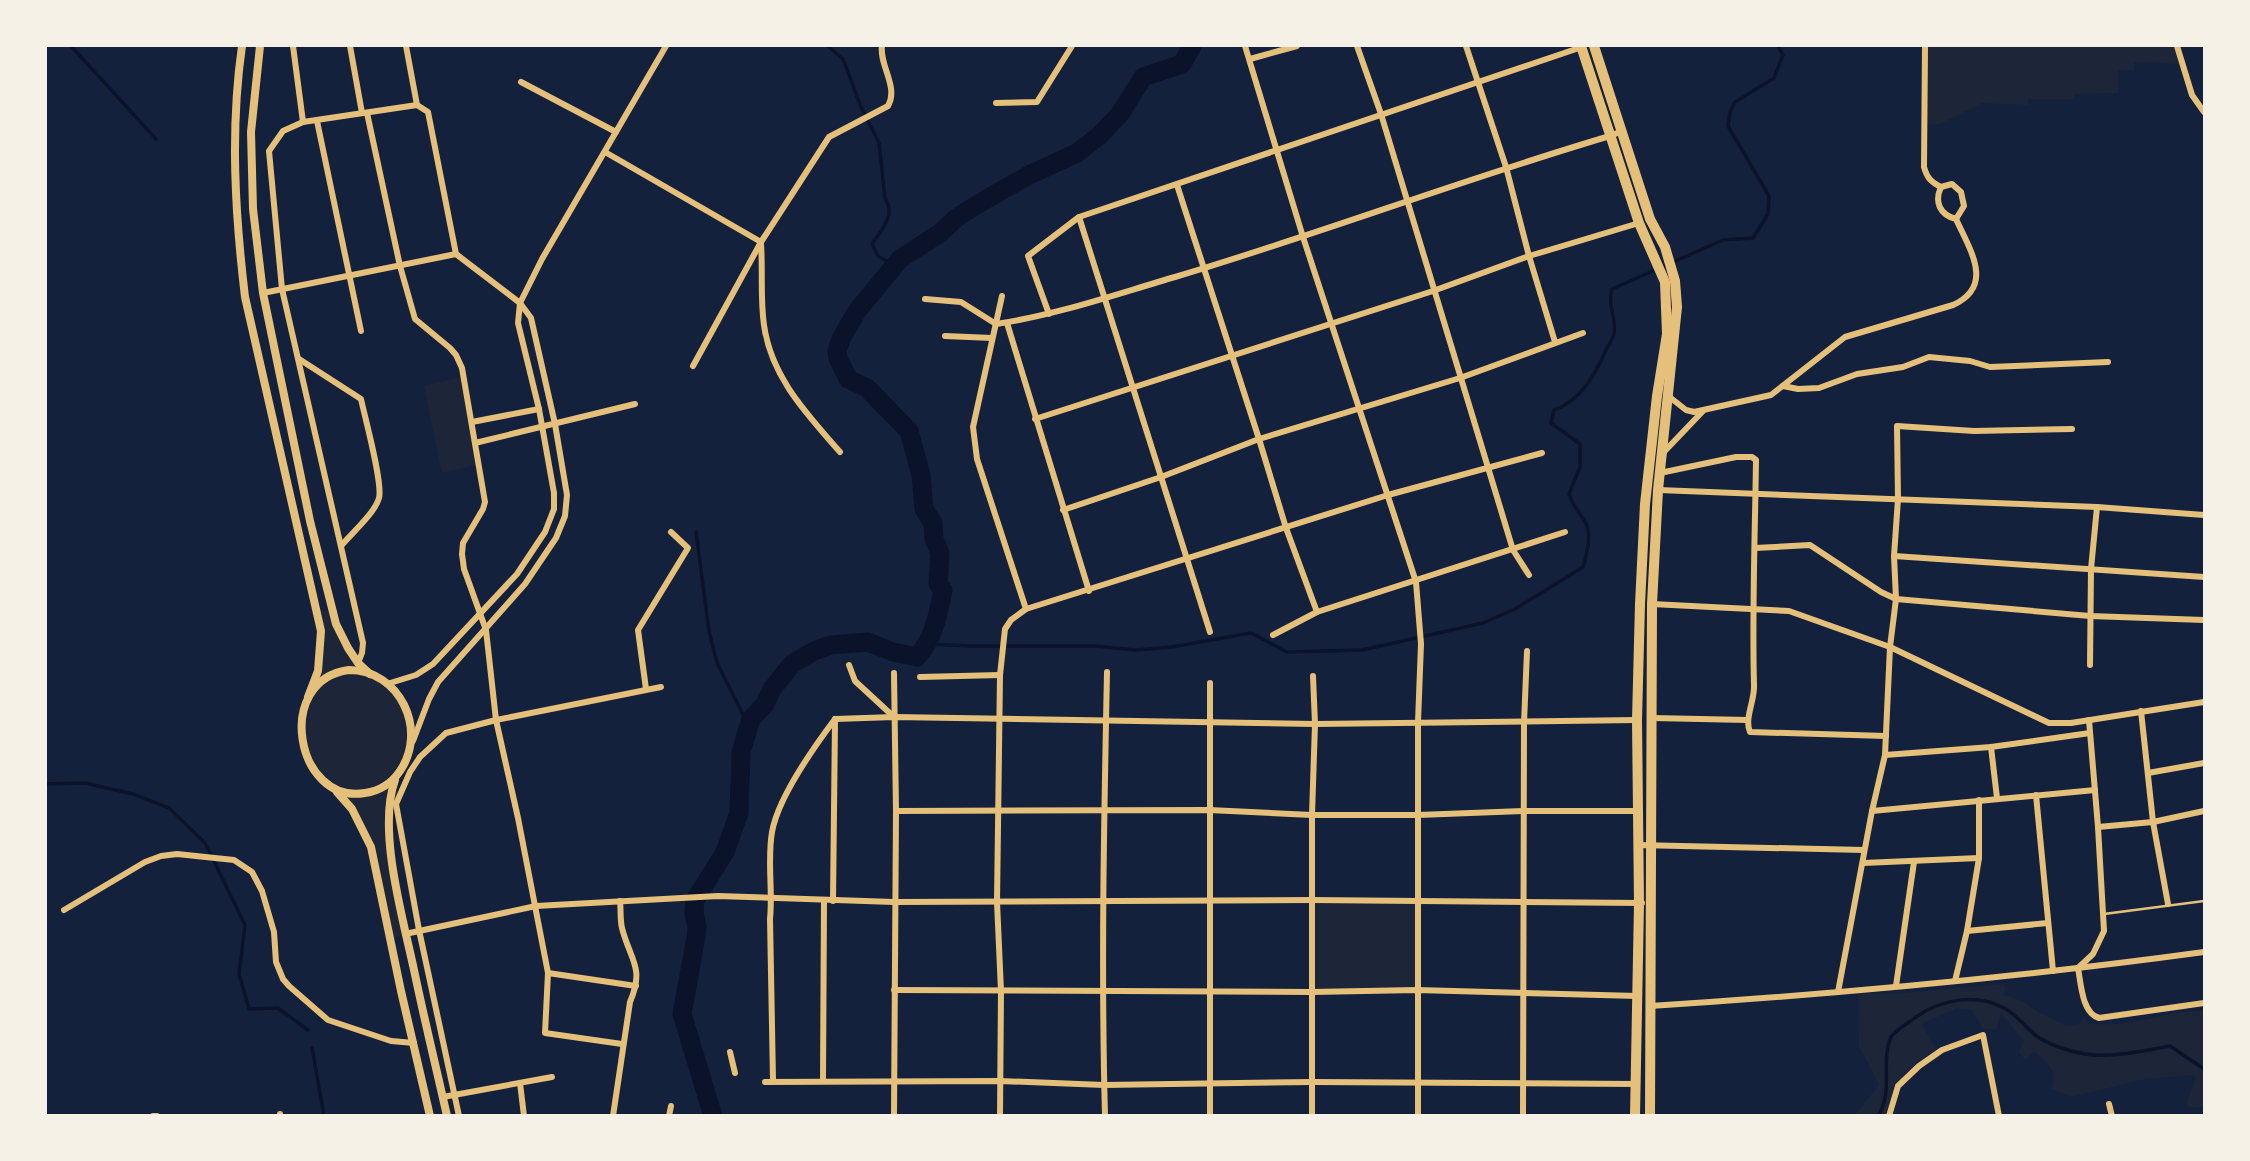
<svg xmlns="http://www.w3.org/2000/svg" width="2250" height="1161" font-family="Cabin,sans-serif">
<style>
.green{fill:#1d2539}
.lines{fill:none;stroke-linecap:round;stroke-linejoin:round}
.stream{stroke:#0b132b;stroke-width:3.5}
.river{stroke:#0b132b;stroke-width:19}
.service{stroke:#e5c07b;stroke-width:2.5}
.minor{stroke:#e5c07b;stroke-width:6}
.secondary{stroke:#e5c07b;stroke-width:8}
.primary{stroke:#e5c07b;stroke-width:10}
</style>
<rect width="100%" height="100%" fill="#14213d"/>
<g class="green">
<polygon points="1925,46 2177,46 2183,64 2134,62 2134,71 2118,70 2118,93 2074,94 2074,99 2028,99 2028,105 1982,103 1940,124 1924,125"/>
<polygon points="463,377 479,464 442,473 424,386"/>
<polygon points="331,609 348,648 398,696 412,733 396,778 389,817 405,934 391,940 371,847 352,809 316,772 302,736 318,671 317,613"/>
<polygon points="1312,900 1417,901 1417,990 1312,992"/>
<path d="M2003 984 2005 988 2004 995 2023 1001 2035 1010 2066 1026 2079 1024 2084 1017 2088 1023C2126 1030 2166 1010 2204 1011V1106L2192 1108 2186 1104 2196 1078 2193 1075 2145 1079 2071 1097 2052 1089C2058 1070 2048 1063 2034 1052L2025 1060 2019 1051 2024 1041C2015 1032 2011 1023 2001 1014L1996 1029H1983L1972 1010 1957 1008 1922 1024 1936 1050C1902 1071 1896 1077 1886 1115L1854 1116 1879 1085 1859 1046 1858 993 1892 994Z"/>
</g>
<g class="lines">
<g class="stream">
<polyline points="71,46 156,139"/>
<path d="M828 46 843 59 861 107 879 143 885 198C896 216 882 229 872 244L878 256 888 262 891 268"/>
<polyline points="696,532 709,631 717,663 750,728"/>
<path d="M929 644 970 646H1095L1136 650 1172 647 1251 633 1287 652 1362 650 1483 623 1515 609 1583 567C1587 552 1593 534 1584 520 1578 511 1573 505 1569 494L1580 467V444L1551 423 1554 410C1581 401 1596 373 1607 348 1609 344 1614 338 1614 333 1617 317 1607 308 1612 289L1723 240 1753 238 1768 214 1769 196 1728 126 1730 112 1735 102 1774 78 1783 55 1778 46"/>
<polyline points="46,784 85,783 133,794 169,808 205,843 245,925 239,974 249,1009 278,1008 308,1030"/>
<polyline points="312,1048 324,1116"/>
<path d="M1878 1116C1894 1092 1880 1062 1891 1037 1895 1030 1909 1023 1916 1017 1940 1000 1975 993 2002 1007 2015 1013 2025 1026 2035 1035 2049 1045 2069 1051 2085 1054 2111 1058 2145 1051 2170 1046L2204 1069"/>
</g>
<path class="river" d="M713 1116 682 1014 696 937 697 926 694 913 695 900 725 852 739 813 741 752 751 719 765 704 772 689 792 664 814 651 831 645 868 642 893 652 917 657C934 638 938 615 943 590L938 584 940 553 934 539 933 523 924 509 921 475 909 431 867 388 848 379 838 358 837 351 841 339 857 311 900 259 940 233 955 219 978 204 1029 175 1077 153 1100 135 1120 114 1143 77 1182 64 1192 46"/>
<polyline class="service" points="2104,914 2204,901"/>
<g class="minor">
<polyline points="293,46 303,122"/>
<polyline points="350,46 362,113"/>
<polyline points="406,46 417,105"/>
<polyline points="1245,46 1303,237 1416,582 1421,644 1418,722 1418,1116"/>
<polyline points="1357,46 1381,114 1513,550 1529,575"/>
<polyline points="1466,46 1506,167 1529,256 1555,342"/>
<path d="M1925 46 1924 167C1927 178 1931 182 1941 187L1952 184 1961 192 1964 206 1956 219"/>
<polyline points="2177,46 2192,95 2204,112"/>
<polyline points="1250,59 1297,46"/>
<polyline points="521,82 616,132"/>
<polyline points="996,103 1037,102 1072,46"/>
<polyline points="367,113 400,266 415,319 450,348 456,355 462,368 485,502 483,509 463,543 462,554 464,569 486,630 496,720 518,818 548,973 545,1033 622,1044"/>
<polyline points="317,121 361,331"/>
<polyline points="605,152 761,242"/>
<polyline points="1177,185 1259,439 1286,528 1317,612"/>
<polyline points="1079,217 1210,632"/>
<path d="M761 244C763 271 760 298 764 325 771 377 807 414 840 452"/>
<polyline points="263,293 456,254"/>
<polyline points="1002,296 973,427 977,459 1026,609"/>
<path d="M925 299 961 302 996 324C1057 315 1116 294 1175 277 1322 233 1464 179 1610 136L1622 131"/>
<polyline points="1049,314 1028,256 1079,217 1582,47"/>
<polyline points="1007,323 1089,591"/>
<polyline points="945,336 992,338"/>
<path d="M299 359 361 399C365 418 383 483 379 498 375 513 351 534 341 546"/>
<path d="M693 366 761 242 829 137 888 106C899 87 879 65 882 46"/>
<polyline points="1783,386 1798,389 1819,388 1857,374 1903,367 1929,357 1970,361 1990,367 2108,362"/>
<path d="M1667 395 1686 410 1694 412 1771 395 1845 337 1953 305C1995 286 1970 250 1956 219 1940 215 1934 202 1941 187"/>
<polyline points="1035,419 1433,291 1529,256 1639,223"/>
<polyline points="472,422 539,409"/>
<polyline points="475,443 635,404"/>
<polyline points="1662,454 1703,411"/>
<path d="M1660 473 1736 457H1752L1756 460C1755 535 1752 610 1754 685 1755 700 1744 719 1750 732L1886 736"/>
<polyline points="1658,490 2097,507 2204,515"/>
<polyline points="1063,510 1161,477 1259,439 1460,378 1583,333"/>
<polyline points="1755,548 1810,545 1881,592 1896,599 2090,616 2204,620"/>
<polyline points="1894,556 2204,577"/>
<polyline points="1652,604 1789,611 1890,647 2049,723 2071,723 2204,702"/>
<polyline points="1273,635 1317,612 1565,532"/>
<polyline points="358,663 362,653 363,643 282,289 269,151 283,131 303,122 417,105"/>
<polyline points="849,665 855,681 894,717"/>
<polyline points="2090,665 2091,569 2097,507"/>
<polyline points="894,673 896,811 894,1116"/>
<polyline points="920,677 1000,675"/>
<polyline points="1210,683 1210,1116"/>
<polyline points="387,684 416,675 433,664 517,574 545,532 554,509 554,493 539,409 518,323 520,303 542,259 666,46"/>
<polyline points="646,689 638,630 688,548 671,532"/>
<polyline points="2141,711 2153,822 2168,904"/>
<polyline points="1652,718 1748,720"/>
<polyline points="835,719 894,717 1315,724 1637,720"/>
<polyline points="413,741 429,699 438,682 525,584 556,538 565,516 567,495 555,424 531,318 520,303 456,254 428,112 417,105"/>
<polyline points="1991,747 1997,798"/>
<polyline points="1885,755 1991,747 2090,733"/>
<polyline points="2148,773 2204,763"/>
<polyline points="2036,795 2053,971"/>
<polyline points="896,811 1209,810 1312,815 1418,815 1523,811 1637,811"/>
<polyline points="1872,811 2095,790"/>
<polyline points="2098,827 2153,822 2204,811"/>
<polyline points="1637,845 1864,850"/>
<polyline points="1863,863 1979,858"/>
<polyline points="833,901 835,721"/>
<polyline points="64,910 145,862 161,856 177,854 234,860 252,872 262,891 274,932 276,962 283,979 289,986 328,1020 391,1041 414,1043"/>
<polyline points="1967,931 2048,923"/>
<polyline points="405,934 536,906 718,896 894,902 1312,900 1642,903"/>
<polyline points="2078,968 2093,954 2104,931 2098,827 2089,720"/>
<path d="M2078 968C2081 984 2082 1013 2099 1018L2204 1003"/>
<polyline points="548,973 636,986"/>
<polyline points="1955,981 1967,931 1979,858 1979,800"/>
<polyline points="1896,986 1914,862"/>
<polyline points="894,990 1312,992 1417,990 1638,996"/>
<polyline points="1838,992 1872,811 1885,755 1890,647 1896,599 1894,556 1898,499 1897,426 1974,431 2072,429"/>
<path d="M1650 1006C1836 994 2021 977 2204 952"/>
<polyline points="730,1052 735,1073"/>
<path d="M773 1080 770 919C773 890 767 861 772 832 778 798 814 747 835 719"/>
<polyline points="823,1081 824,901"/>
<polyline points="765,1082 1000,1081 1104,1085 1313,1082 1635,1084"/>
<polyline points="520,1083 524,1116"/>
<polyline points="443,1097 552,1077"/>
<polyline points="2109,1104 2112,1116"/>
<polyline points="280,1114 280,1116"/>
<polyline points="153,1116 157,1116"/>
<polyline points="459,1116 419,930 396,804 410,772 420,757 446,733 496,720 661,687"/>
<path d="M613 1116 630 1002C645 967 630 960 622 928 620 920 621 910 620 901"/>
<polyline points="669,1116 671,1106"/>
<polyline points="1000,1116 1001,991 997,902 1000,675 1005,629 1011,620 1026,609 1388,495 1542,453"/>
<path d="M1105 1116C1101 968 1104 820 1107 672"/>
<polyline points="1312,1116 1312,815 1315,724 1313,676"/>
<polyline points="1523,1116 1524,723 1527,651"/>
<polyline points="1889,1116 1898,1086 1919,1066 1942,1050 1983,1035 1999,1116"/>
</g>
<g class="secondary">
<path d="M242 46C230 130 235 213 245 297L321 631 318 671 308 697"/>
<polyline points="260,46 251,132 253,209 263,293 310,521 336,624 348,648 358,663 370,674"/>
<path d="M349 670C400 670 428 730 400 771 392 783 379 791 365 793 296 805 273 680 349 670Z"/>
<path d="M395 780C377 830 403 918 414 970 424 1018 436 1067 447 1116"/>
<polyline points="337,792 352,809 371,847 401,991 430,1116"/>
</g>
<g class="primary">
<polyline points="1581,46 1639,223 1665,282 1667,334 1657,396 1645,504 1640,604 1637,720 1639,903 1635,1116"/>
<polyline points="1594,46 1650,219 1665,247 1675,281 1677,307 1658,490 1652,604 1650,1116"/>
</g>
</g>
<rect width="2250" height="1161" fill="none" stroke="#f6f1e7" stroke-width="94"/>
</svg>
